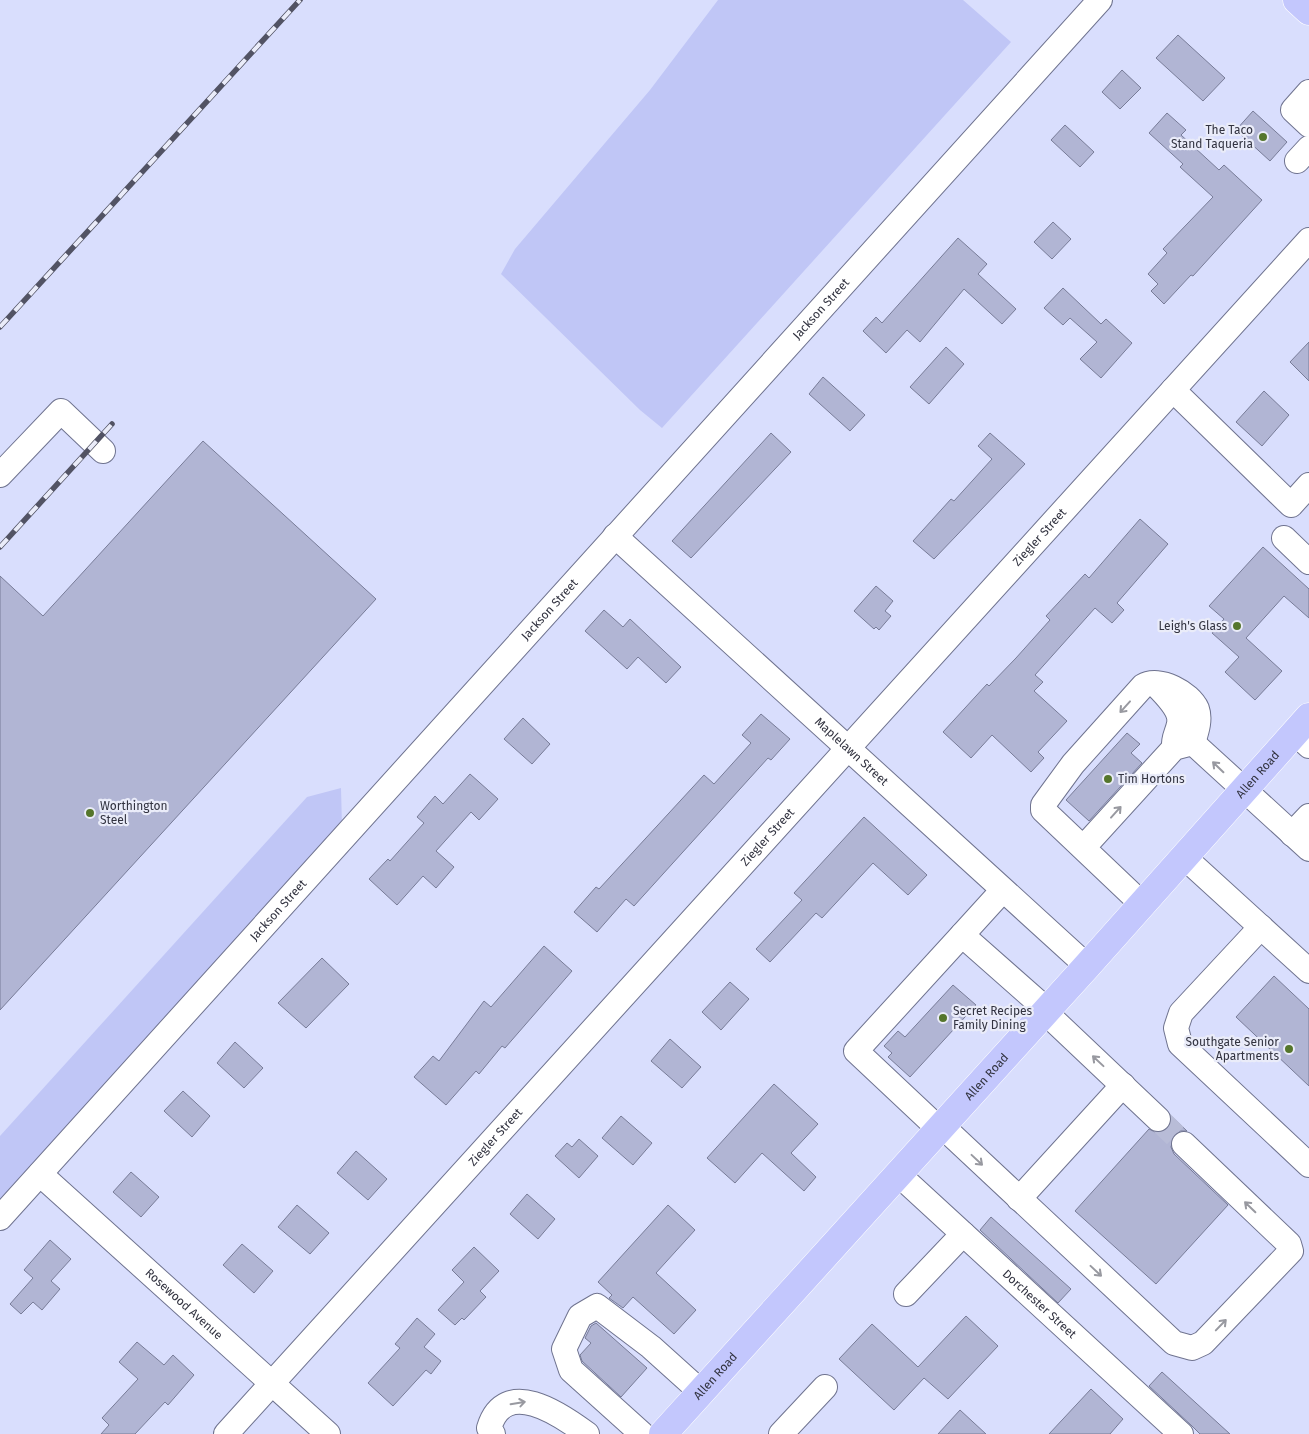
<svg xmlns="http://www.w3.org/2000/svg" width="1309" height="1434" font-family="'Fira Sans',sans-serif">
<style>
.green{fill:#c0c6f6}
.building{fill:#b1b5d4;stroke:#787c98}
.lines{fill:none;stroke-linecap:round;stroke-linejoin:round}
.minor-tunnel{stroke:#b8bcd7;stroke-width:24;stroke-dasharray:24 12;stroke-linecap:butt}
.minor-casing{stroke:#6f738f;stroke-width:26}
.major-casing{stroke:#fff;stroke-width:29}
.minor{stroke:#fff;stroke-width:24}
.major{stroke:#c3c7fd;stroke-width:28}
.rail-casing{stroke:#525364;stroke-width:5.5}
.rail{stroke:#eaecf9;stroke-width:4;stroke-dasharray:11;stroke-linecap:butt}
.oneway{stroke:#9899a0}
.poi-dot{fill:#55762c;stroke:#eaecf9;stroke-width:2}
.labels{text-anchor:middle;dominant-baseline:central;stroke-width:4.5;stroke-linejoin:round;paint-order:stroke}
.poi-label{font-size:12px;fill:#323340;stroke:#eaecf9;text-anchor:end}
.street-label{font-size:12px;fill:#323340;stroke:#eaecf9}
</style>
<rect width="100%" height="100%" fill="#d9defd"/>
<g class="green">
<polygon points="718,0 963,0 1011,42 662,428 640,410 501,274 515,249 650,90"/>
<polygon points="341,788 342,827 0,1202 0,1136 307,797"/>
</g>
<g class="building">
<polygon points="1178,35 1225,78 1203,101 1156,58"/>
<polygon points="1122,70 1141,88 1120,109 1102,92"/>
<polygon points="1253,111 1287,142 1270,161 1236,130"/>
<polygon points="1167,113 1186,130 1181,135 1219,170 1224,165 1262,200 1193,276 1191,275 1164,304 1151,291 1158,284 1148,274 1167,253 1163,249 1213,197 1180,167 1183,164 1149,133"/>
<polygon points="1065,125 1094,152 1080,167 1051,140"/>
<polygon points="1053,222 1071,239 1052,259 1034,242"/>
<polygon points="958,238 987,264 978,274 1016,309 1002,324 964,289 920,342 907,330 886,353 863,331 876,317 882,323"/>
<polygon points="1063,288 1101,324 1106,319 1132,343 1101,378 1080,359 1097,342 1070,318 1063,325 1044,308"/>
<polygon points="1309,342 1309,381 1290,362"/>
<polygon points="946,347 964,364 929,404 910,387"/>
<polygon points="823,377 865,415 850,431 809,394"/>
<polygon points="1264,391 1289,415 1262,446 1236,422"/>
<polygon points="771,433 791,452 691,558 672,541"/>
<polygon points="990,433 1025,464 934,559 913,541 951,499 954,501 992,459 978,446"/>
<polygon points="203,441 376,599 0,1010 0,576 43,616"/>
<polygon points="1140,519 1168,544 1117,603 1124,610 1112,623 1095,608 1035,675 1043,682 1034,691 1067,721 1038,752 1044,758 1031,772 992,735 971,758 943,732 987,684 989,686 1016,658 1050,620 1046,616 1085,574 1089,578"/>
<polygon points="1263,547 1309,589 1309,618 1284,596 1246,638 1282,671 1255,700 1225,672 1239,657 1212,633 1224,619 1209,606"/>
<polygon points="876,586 893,601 885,611 891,616 879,630 876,627 874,629 854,611"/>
<polygon points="604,610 623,627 630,619 681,667 666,683 638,657 627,669 585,631"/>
<polygon points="761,714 790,739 771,760 768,758 634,906 626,899 597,932 574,912 596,887 599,889 704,775 714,784 751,743 742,735"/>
<polygon points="523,718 550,744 532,764 504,739"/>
<polygon points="1127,733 1140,744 1131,753 1142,763 1089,821 1066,800"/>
<polygon points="470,774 498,799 479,820 471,812 436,851 454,867 436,888 423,876 397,905 369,879 388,859 390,861 424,823 417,817 435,796 443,804"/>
<polygon points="864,817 927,875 908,895 873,863 822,918 816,913 770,962 756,949 802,900 794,893"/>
<polygon points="544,946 572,971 505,1048 502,1046 479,1074 476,1071 446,1105 414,1077 433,1056 439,1061 484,1001 491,1007"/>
<polygon points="322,958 349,984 306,1028 278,1003"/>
<polygon points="1274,976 1309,1009 1309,1086 1236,1017"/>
<polygon points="730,982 749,999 721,1030 702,1012"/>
<polygon points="953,985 976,1005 910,1077 888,1057 892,1053 884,1046 898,1031 905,1037"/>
<polygon points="670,1039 701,1067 682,1088 651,1061"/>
<polygon points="235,1042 263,1068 244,1088 217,1063"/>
<polygon points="774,1084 818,1124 791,1153 816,1177 804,1191 762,1153 735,1183 707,1158"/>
<polygon points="183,1091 210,1116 192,1137 164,1111"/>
<polygon points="621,1116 652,1143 633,1165 602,1138"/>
<polygon points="1171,1116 1187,1131 1180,1131 1174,1135 1171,1147 1174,1154 1228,1205 1156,1284 1075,1211 1149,1129 1155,1132 1162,1132 1168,1128"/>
<polygon points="579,1139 598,1156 579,1178 555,1156 567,1143 572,1147"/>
<polygon points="356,1151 387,1179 368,1200 337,1173"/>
<polygon points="131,1172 159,1197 141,1217 113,1192"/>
<polygon points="527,1194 555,1219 538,1239 510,1214"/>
<polygon points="297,1205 329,1233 310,1254 278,1227"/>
<polygon points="668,1205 695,1230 656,1273 696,1310 674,1334 633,1297 623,1308 609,1298 612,1295 598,1282"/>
<polygon points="991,1217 1071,1289 1058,1303 980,1230"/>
<polygon points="50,1240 71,1259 51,1281 60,1289 42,1310 33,1302 21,1314 10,1304 33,1278 24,1270"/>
<polygon points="242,1244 273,1271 254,1293 223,1265"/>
<polygon points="474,1247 499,1271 480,1291 486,1297 464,1320 462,1318 455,1325 438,1310 464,1282 452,1270"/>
<polygon points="966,1316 998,1346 948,1399 924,1378 894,1410 839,1359 872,1324 918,1367"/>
<polygon points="417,1318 435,1334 424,1347 441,1361 431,1374 426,1370 393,1406 368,1383 400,1348 395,1344"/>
<polygon points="596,1323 647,1368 621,1397 582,1361 580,1355 591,1343 585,1338 591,1326"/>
<polygon points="137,1342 164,1365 173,1355 194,1375 168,1405 165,1402 135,1434 101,1434 109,1425 102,1418 138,1379 119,1362"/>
<polygon points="1162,1372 1230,1434 1200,1434 1192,1426 1149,1386"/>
<polygon points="1091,1389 1123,1419 1110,1434 1049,1434"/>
<polygon points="960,1410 986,1434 938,1434"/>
</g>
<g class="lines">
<polyline class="minor-tunnel" points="1158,1119 1184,1144"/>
<defs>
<g id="minor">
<polyline points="1309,92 1293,110 1309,125"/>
<polyline points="1297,161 1309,148"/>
<polyline points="1173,390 1291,505 1309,485"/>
<polyline points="0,475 61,411 103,451"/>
<path id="s1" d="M615 536 1087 966"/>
<polyline points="1284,538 1309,562"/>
<path d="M1157 686C1166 696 1182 710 1179 724 1177 734 1173 737 1174 748"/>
<polyline points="1294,732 1309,746"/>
<polyline points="1193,743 1309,849"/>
<polyline points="1292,834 1309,816"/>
<path d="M1083 848 1174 748 1193 743C1196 733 1201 720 1197 709 1190 693 1159 676 1143 686L1073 764 1043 805V810L1142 904"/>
<polyline points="1184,857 1309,971"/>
<polyline points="1261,927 1181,1013 1176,1028 1180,1044 1309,1165"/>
<polyline points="962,935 1002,891"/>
<polyline points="1045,1012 1158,1119"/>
<polyline points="942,1126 1174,1343 1192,1348 1203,1343 1291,1251 1289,1244 1184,1144"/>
<polyline points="939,1129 856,1051 962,935 1047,1010"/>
<path id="s2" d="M40 1174 328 1434"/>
<path id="s3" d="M898 1174 1181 1434"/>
<polyline points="1019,1199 1123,1085"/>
<path id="s4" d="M0 1218 1100 0"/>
<polyline points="906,1294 963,1234"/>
<path id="s5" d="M226 1434 1309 240"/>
<path d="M493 1434 489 1428C505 1376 560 1414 587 1434"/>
<polyline points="642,1434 571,1370 564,1349 580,1316 597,1306 651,1347 701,1392"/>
<polyline points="781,1434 825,1387"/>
</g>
<g id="major">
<polyline points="1297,0 1309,11"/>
<path id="s6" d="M663 1434 1087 966 1309 717"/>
</g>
</defs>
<use href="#minor" class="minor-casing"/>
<use href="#major" class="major-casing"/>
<use href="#minor" class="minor"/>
<use href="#major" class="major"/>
<defs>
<g id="rail">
<polyline points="0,327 300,0"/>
<polyline points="0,547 112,424"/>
</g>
</defs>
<use href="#rail" class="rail-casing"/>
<use href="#rail" class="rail"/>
</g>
<defs><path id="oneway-shaft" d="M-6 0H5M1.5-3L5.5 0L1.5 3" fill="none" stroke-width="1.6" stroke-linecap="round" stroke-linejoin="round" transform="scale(1.25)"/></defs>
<g class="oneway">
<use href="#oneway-shaft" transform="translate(1125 707) rotate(132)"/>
<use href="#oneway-shaft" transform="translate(1218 767) rotate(-136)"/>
<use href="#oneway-shaft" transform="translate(1116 812) rotate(-48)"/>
<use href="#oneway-shaft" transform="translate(1098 1061) rotate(-137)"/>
<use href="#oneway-shaft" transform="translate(977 1160) rotate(43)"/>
<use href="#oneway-shaft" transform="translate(1250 1207) rotate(-136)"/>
<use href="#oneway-shaft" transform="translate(1096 1271) rotate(43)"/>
<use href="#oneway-shaft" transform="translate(1221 1325) rotate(-46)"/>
<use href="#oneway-shaft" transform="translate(518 1403) rotate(-9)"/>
</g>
<g class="poi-dot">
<circle cx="1263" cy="137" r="5"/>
<circle cx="1237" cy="626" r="5"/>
<circle cx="1108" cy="779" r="5"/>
<circle cx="90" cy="813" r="5"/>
<circle cx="943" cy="1018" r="5"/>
<circle cx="1289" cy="1049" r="5"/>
</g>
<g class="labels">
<g class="poi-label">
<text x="1253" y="130">The Taco<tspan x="1253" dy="14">Stand Taqueria</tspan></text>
<text x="1227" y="626">Leigh's Glass</text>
<text x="1118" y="779" text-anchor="start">Tim Hortons</text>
<text x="100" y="806" text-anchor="start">Worthington<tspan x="100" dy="14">Steel</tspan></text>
<text x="953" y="1011" text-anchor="start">Secret Recipes<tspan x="953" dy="14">Family Dining</tspan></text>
<text x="1279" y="1042">Southgate Senior<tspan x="1279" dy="14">Apartments</tspan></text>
</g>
<g class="street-label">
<text stroke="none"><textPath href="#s4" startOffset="1225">Jackson Street</textPath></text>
<text stroke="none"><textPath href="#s5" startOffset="1211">Ziegler Street</textPath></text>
<text stroke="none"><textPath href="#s4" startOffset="820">Jackson Street</textPath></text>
<text stroke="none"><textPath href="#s1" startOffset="320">Maplelawn Street</textPath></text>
<text stroke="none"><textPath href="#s6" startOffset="888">Allen Road</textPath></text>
<text stroke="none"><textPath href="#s5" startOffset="806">Ziegler Street</textPath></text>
<text stroke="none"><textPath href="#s4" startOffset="415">Jackson Street</textPath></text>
<text stroke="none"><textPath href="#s6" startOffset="482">Allen Road</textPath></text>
<text stroke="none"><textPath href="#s5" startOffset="401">Ziegler Street</textPath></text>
<text stroke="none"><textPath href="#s2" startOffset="194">Rosewood Avenue</textPath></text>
<text stroke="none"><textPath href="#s3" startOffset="192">Dorchester Street</textPath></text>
<text stroke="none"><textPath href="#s6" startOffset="78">Allen Road</textPath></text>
</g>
</g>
</svg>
